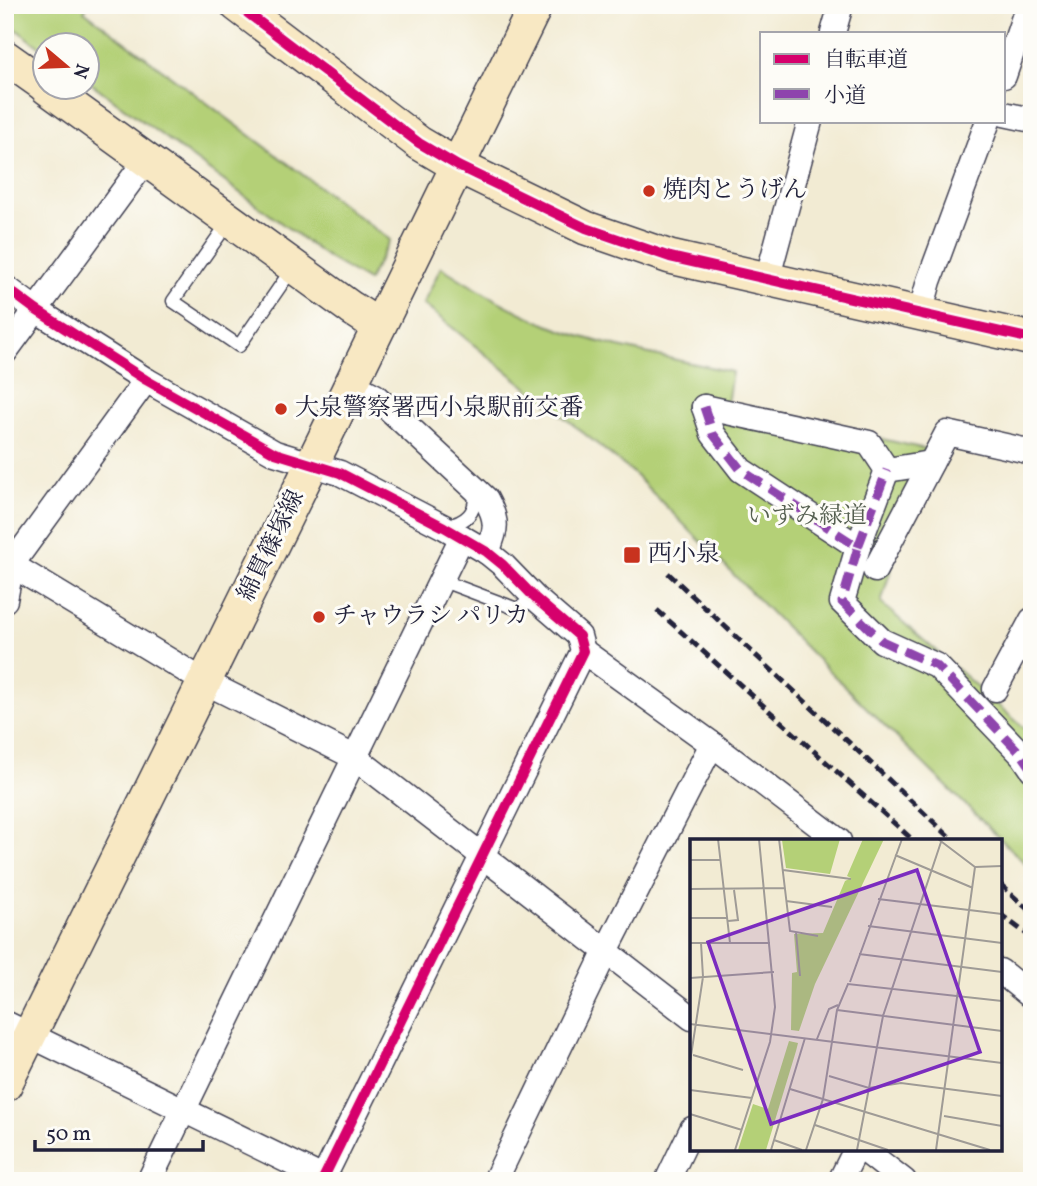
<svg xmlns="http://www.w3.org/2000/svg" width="1037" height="1186" font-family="Vollkorn,'Noto Serif JP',serif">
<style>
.green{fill:#b4d077;stroke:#6b7959;stroke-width:2}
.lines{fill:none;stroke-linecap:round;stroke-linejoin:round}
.lane-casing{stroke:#414052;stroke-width:15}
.street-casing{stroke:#414052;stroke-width:27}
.secondary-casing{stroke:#414052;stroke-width:36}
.lane{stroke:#fff;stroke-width:12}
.street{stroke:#fff;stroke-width:24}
.secondary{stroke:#f8e8c3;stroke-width:33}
.rail{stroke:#22223b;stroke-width:5;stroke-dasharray:10 5;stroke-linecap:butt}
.quiet{stroke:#8e44ad;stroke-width:9;stroke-dasharray:18 9;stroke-linecap:butt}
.cycleway-casing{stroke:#fdfcf7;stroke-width:15}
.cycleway{stroke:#d6006c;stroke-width:10}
.poi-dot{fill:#c8321e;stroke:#fdfcf7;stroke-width:2.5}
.labels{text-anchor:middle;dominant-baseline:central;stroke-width:6;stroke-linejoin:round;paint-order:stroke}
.poi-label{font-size:24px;fill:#22223b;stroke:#fdfcf7;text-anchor:start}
.park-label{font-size:24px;fill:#555f50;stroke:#fdfcf7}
.street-label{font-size:24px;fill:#22223b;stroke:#fdfcf7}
.inset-road{fill:none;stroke:#9f9b96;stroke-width:2}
.view{fill:#7b2cbf;fill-opacity:0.15;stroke:#7b2cbf;stroke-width:3.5}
.inset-edge{fill:none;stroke:#22223b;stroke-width:3.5}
</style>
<rect width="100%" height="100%" fill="#fdfcf7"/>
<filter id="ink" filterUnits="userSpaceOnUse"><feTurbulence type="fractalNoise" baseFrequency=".0143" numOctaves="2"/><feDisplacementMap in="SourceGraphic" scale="14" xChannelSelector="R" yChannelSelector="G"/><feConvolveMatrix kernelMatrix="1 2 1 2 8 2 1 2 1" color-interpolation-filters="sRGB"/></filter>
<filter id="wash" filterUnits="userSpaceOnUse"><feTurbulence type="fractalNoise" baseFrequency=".00686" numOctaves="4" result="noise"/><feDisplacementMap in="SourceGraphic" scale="28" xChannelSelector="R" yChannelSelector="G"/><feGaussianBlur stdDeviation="1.57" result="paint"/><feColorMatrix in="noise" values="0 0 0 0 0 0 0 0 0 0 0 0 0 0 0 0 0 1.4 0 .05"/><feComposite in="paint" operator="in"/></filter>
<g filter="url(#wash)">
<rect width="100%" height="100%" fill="#f2ebd3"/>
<g class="green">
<polygon points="5,5 88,5 84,11 390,240 368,281 330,259 88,81 88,46 46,46 45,51 5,21"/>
<path d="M441 267C475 289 512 310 550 326 607 348 672 358 732 372L727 404 926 449 881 603 1032 735V870L825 667 632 472 423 304Z"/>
</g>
</g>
<g filter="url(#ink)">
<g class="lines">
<defs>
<g id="lane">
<polyline points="230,220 173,301 239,346 292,269"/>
<path d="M446 526C465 523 478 512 474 492"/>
<polyline points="443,581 517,609 535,598"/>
</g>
<g id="street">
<polyline points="833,33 841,5"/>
<polyline points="1004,76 1028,5"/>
<polyline points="1004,114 1032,120"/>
<polyline points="767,280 810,121"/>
<polyline points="5,287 36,310 146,380 275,453 340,473 444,527 487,552 503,565 535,598 579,636 583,651 322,1181"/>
<polyline points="920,314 929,281 988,121"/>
<polyline points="5,352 146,160"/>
<path d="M352 384 375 396 486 499C498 521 497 529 487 552"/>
<polyline points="704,407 713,434 741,470 858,547 842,602 882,641 937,666 1023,756 1032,769"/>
<polyline points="704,407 869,443 887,470 931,463"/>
<polyline points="858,547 887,470"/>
<polyline points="5,561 205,682 356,758 692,1018"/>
<polyline points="875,570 947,433 1032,452"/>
<polyline points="5,600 12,564 146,380"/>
<polyline points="583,651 712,744 839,841"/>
<polyline points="995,689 1032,620"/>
<polyline points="1000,971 1032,997"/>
<polyline points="5,1023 329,1181"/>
<polyline points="863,1149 904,1181"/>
<polyline points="149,1181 462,537"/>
<polyline points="495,1181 605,953 712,744"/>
<polyline points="667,1181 692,1129"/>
<polyline points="840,1181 856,1149"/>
</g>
<g id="secondary">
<polyline points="237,5 419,143 458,166 586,228 670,257 1032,339"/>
<polyline points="5,57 46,86"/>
<polyline points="47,88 351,308 379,326"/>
<polyline points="5,1085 312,464 536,5"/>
</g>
</defs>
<use href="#lane" class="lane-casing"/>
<use href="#street" class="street-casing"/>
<use href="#secondary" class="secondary-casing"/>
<use href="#lane" class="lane"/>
<use href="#street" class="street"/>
<use href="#secondary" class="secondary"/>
<g class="rail">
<polyline points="668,573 954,841"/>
<polyline points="657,610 914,841"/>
<polyline points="1000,884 1032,913"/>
<polyline points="1000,914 1032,938"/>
</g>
<g class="quiet">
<polyline points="704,407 713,434 741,470 858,547 842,602 882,641 937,666 1023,756 1032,769"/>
<polyline points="858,547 887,470"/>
</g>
<defs>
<g id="cycleway">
<polyline points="237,5 419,143 458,166 586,228 670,257 1032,339"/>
<polyline points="5,287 36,310 146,380 275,453 340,473 444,527 487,552 503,565 535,598 579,636 583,651 322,1181"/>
</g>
</defs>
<use href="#cycleway" class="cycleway-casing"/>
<use href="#cycleway" class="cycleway"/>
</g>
</g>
<g class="poi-dot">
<circle cx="649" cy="191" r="7"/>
<circle cx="281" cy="409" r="7"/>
<rect x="623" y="546" width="18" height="18" rx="3.5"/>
<circle cx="319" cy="617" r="7"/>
</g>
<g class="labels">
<g class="poi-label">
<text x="663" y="191">焼肉とうげん</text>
<text x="295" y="409">大泉警察署西小泉駅前交番</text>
<text x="648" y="555">西小泉</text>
<text x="333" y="617">チャウラシ パリカ</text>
</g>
<g class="park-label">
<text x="807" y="517">いずみ緑道</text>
</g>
<g class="street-label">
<text transform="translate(272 546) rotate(-64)">綿貫篠塚線</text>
</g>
</g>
<g transform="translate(690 839)">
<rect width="312" height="312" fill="#f2ebd3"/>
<path d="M150 0 140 35 96 29 92 1ZM173 0H194L125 145 109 192 101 191 102 134 107 133 104 95 133 94 155 42 161 39 157 37ZM99 202 108 204 106 212 76 311H48L63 265 78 270Z" fill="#b4d077"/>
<path class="inset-road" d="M28 0 40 104M89 0 100 92 128 97M248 0 285 28 312 27M205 16 283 49M0 21H31M93 31 161 40M0 50 94 49M188 60 312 75M96 62 142 68M0 79H37M38 82 48 81 44 51M178 87 312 104M106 93 110 137M0 104H80M169 115 312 133M0 139 84 133M160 143 212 0M147 171 312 192M0 185 312 224M127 200 139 170 148 166M3 216 53 231M0 223 13 138 11 104M139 237 179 249 211 244 312 257M100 250 300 311M0 251 62 259M0 275 52 291M254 277 312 287M125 286 198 311M84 301 112 311M45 311 80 203 85 168 69 0M81 311 115 199M116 311 133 260 147 171 158 145 312 162M167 311 193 177 251 3M246 311 285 28"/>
<path class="view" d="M227 31 290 213 81 285 18 103Z"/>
<rect width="312" height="312" class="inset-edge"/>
</g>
<rect width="1037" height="1186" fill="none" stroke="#fdfcf7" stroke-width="28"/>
<rect x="760" y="32" width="245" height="91" fill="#fdfcf7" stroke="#a5a5ac" stroke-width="2"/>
<rect x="774" y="54" width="35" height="10" fill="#d6006c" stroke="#a5a5ac" stroke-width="2"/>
<text x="824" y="66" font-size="21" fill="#22223b">自転車道</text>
<rect x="774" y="89" width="35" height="10" fill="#8e44ad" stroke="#a5a5ac" stroke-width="2"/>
<text x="824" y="102" font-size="21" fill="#22223b">小道</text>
<g transform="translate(66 66) rotate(109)"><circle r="33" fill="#fdfcf7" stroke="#a5a5ac" stroke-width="2"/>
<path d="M0-5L12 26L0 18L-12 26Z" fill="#c8321e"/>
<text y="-10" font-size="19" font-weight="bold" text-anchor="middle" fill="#22223b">N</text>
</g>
<path d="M35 1140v10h168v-10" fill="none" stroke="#22223b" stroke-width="3.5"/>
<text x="46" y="1140" font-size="21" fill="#22223b" stroke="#fdfcf7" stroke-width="5" paint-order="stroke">50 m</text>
</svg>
